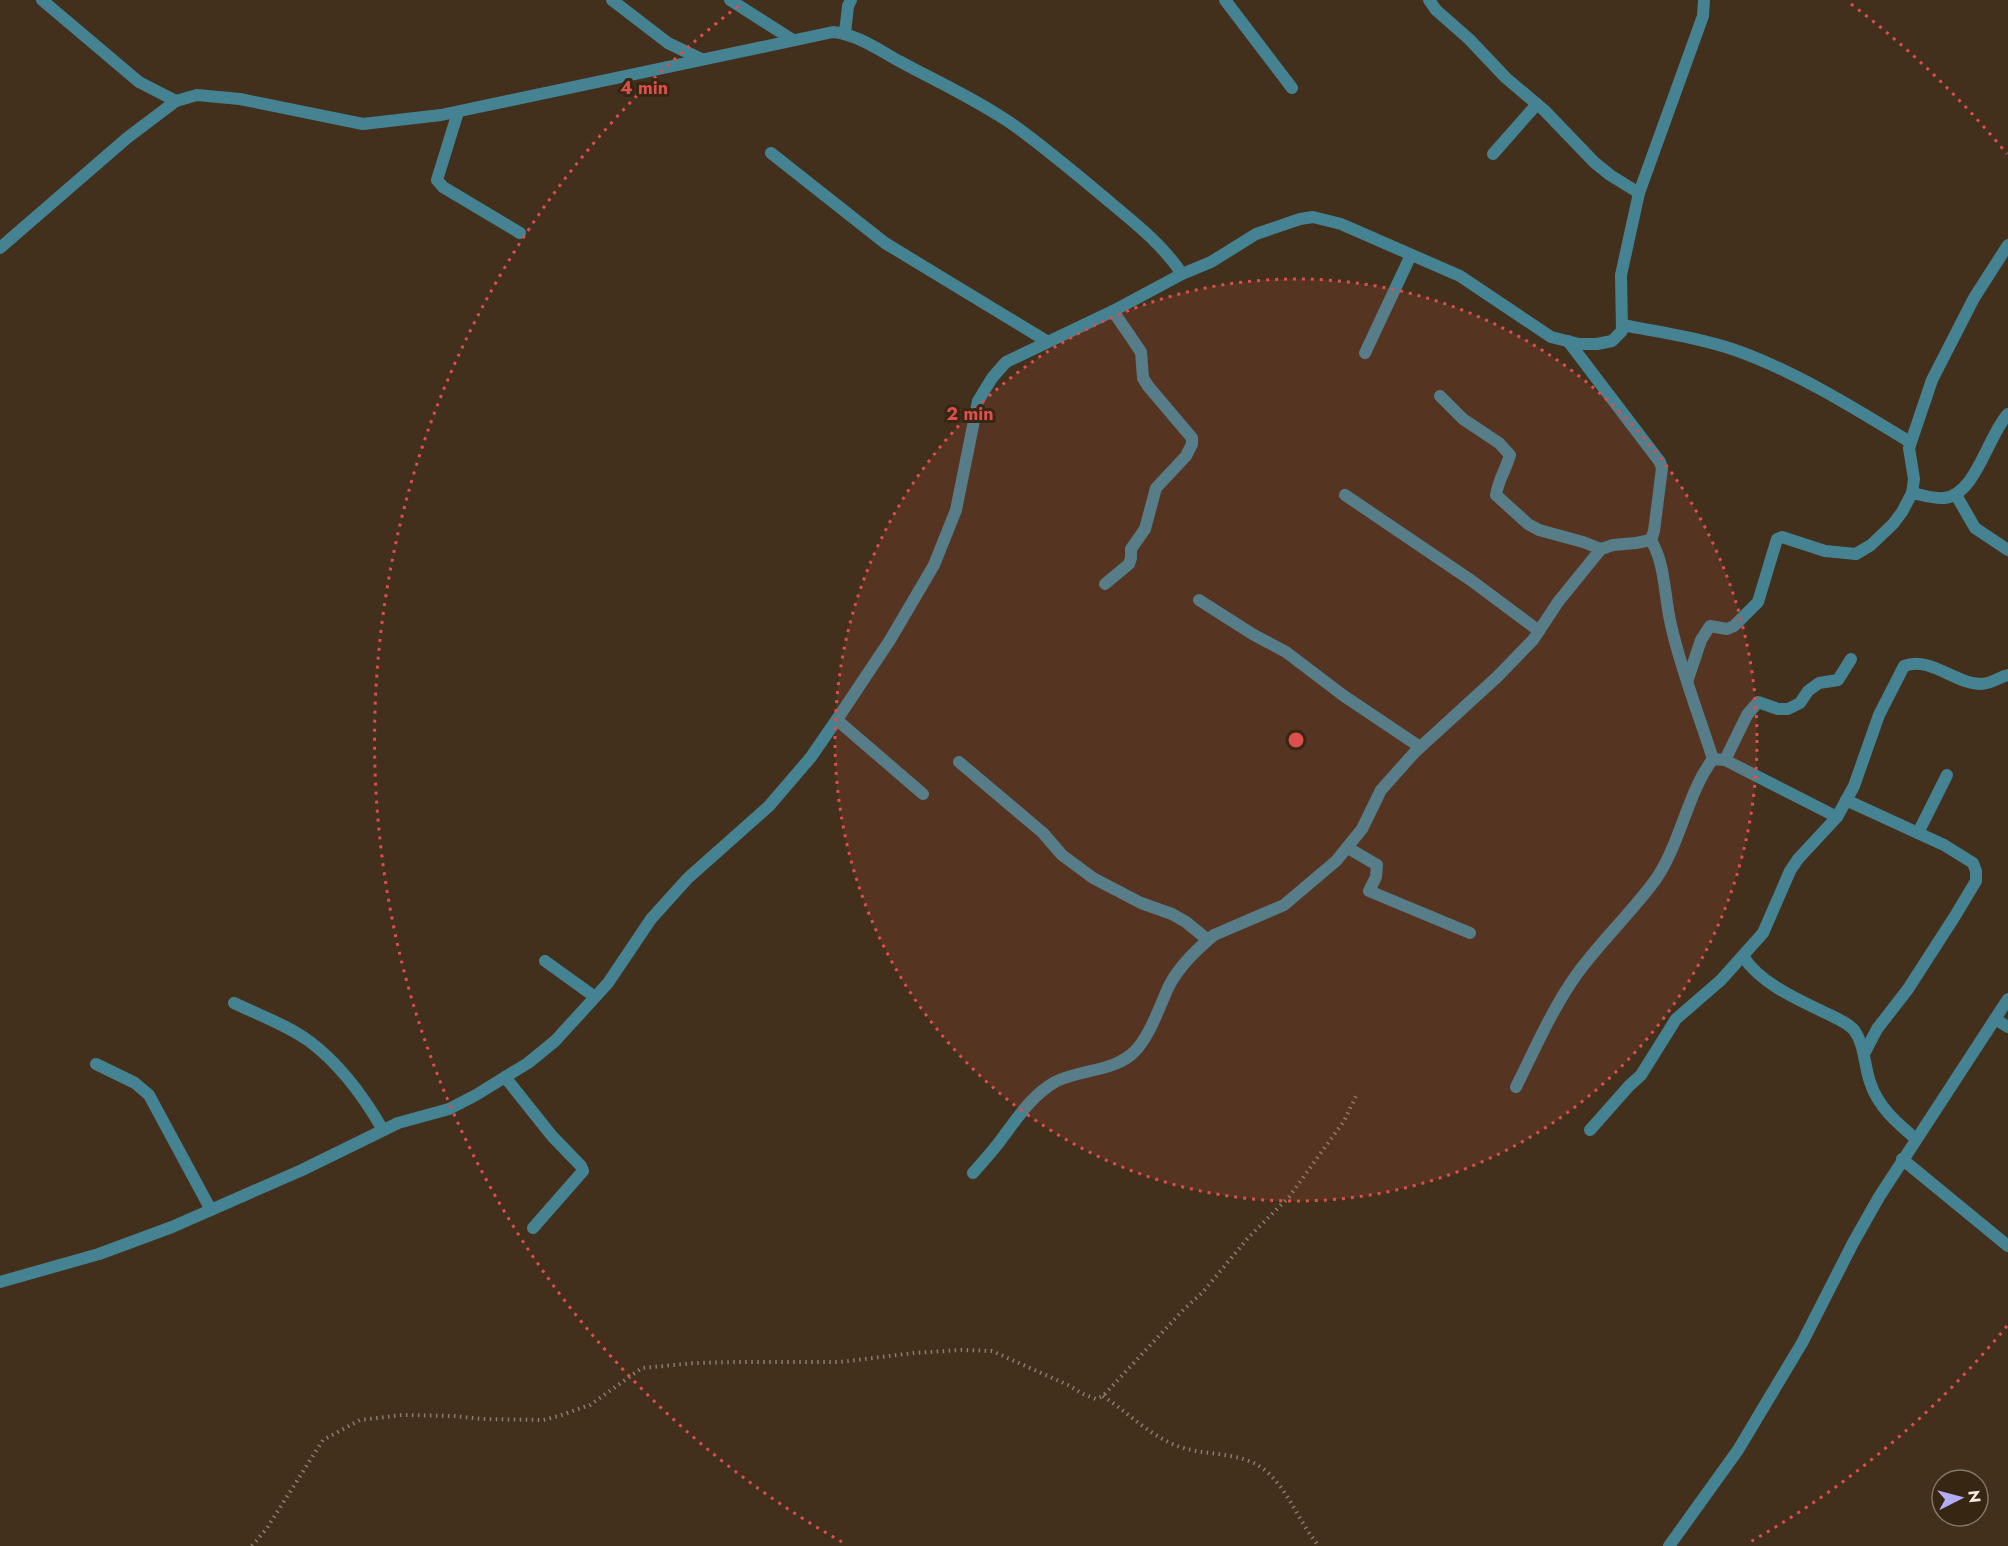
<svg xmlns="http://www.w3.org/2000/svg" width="2008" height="1546" font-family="Jost,sans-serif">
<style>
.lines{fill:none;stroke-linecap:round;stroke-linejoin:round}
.path{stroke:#8c7d6c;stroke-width:4;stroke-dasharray:1.5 4.5;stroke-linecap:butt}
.street{stroke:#458392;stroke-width:12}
.ring{fill:none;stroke:#dd4f4d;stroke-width:3;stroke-dasharray:3 6}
.centre{fill:#dd4f4d;stroke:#372612;stroke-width:3}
.ring-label{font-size:18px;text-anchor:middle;font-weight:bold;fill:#dd4f4d;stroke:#372612;stroke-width:6;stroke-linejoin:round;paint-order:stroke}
</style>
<rect width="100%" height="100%" fill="#42301c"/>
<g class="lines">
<g class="path">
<path d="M1103 1396C1127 1412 1148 1434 1175 1445 1203 1457 1242 1450 1266 1471 1290 1492 1299 1523 1319 1546"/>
<polyline points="252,1546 267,1528 323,1440 360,1420 402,1415 454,1416 482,1419 543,1420 559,1416 590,1405 642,1368 695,1363 736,1362 840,1362 914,1353 961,1350 992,1351 1068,1385 1083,1394 1096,1399 1103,1396 1184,1309 1202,1293 1248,1238 1289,1197 1344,1121 1357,1094"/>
</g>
<g class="street">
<polyline points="42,0 139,82 176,101"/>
<polyline points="612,0 668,43 701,59"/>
<polyline points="730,0 793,40"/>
<polyline points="1225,0 1292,88"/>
<polyline points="1429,0 1436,10 1469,39 1506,78 1544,110 1594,162 1610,175 1639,193"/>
<polyline points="845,33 848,6 851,0"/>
<polyline points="458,112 437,180 443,187 520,233"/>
<polyline points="771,153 885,243 1048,342"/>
<polyline points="1493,154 1537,104"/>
<path d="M0 248 127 138 176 101 197 95 240 99 363 124 441 115 833 32C856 34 879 50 899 61 938 82 979 101 1015 126 1048 150 1080 177 1111 203 1137 225 1163 245 1182 274"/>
<path d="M1622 325C1660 332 1699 338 1735 350 1795 371 1856 409 1910 442"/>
<polyline points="1365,353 1411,255"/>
<path d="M1440 396 1463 419 1499 443 1510 455C1506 469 1498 481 1496 495L1528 524 1539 530 1583 542 1601 549"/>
<path d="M1912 493C1922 495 1934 499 1944 498 1976 495 1988 435 2008 414"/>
<polyline points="1345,495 1472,581 1539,631"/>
<polyline points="1956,495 1975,528 2008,550"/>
<path d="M1651 540C1666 566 1664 596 1671 625 1681 670 1699 715 1713 759"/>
<polyline points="1105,584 1129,564 1131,558 1131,549 1145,529 1156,488 1186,456 1192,444 1192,438 1148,386 1143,378 1141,352 1113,311"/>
<polyline points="1199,600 1254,635 1286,652 1344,696 1420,747"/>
<polyline points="1688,679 1701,640 1710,626 1727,629 1734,626 1758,602 1777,539 1782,537 1825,551 1856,554 1871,545 1893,524 1902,512 1912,493 1914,479 1909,448 1932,380 1974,298 2008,245"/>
<polyline points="837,720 923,794"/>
<polyline points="1725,760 1747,715 1758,702 1778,709 1788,709 1800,703 1808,691 1819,683 1838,680 1851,659"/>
<polyline points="959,762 1043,833 1062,855 1093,878 1141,903 1172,914 1186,922 1208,940"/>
<polyline points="1846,800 1944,845 1973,863 1976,871 1976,881 1955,916 1908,989 1877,1029 1864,1054"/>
<polyline points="1918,833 1947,775"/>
<polyline points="1348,848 1377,865 1376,877 1369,891 1470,933"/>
<path d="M1743 956C1760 984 1801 1001 1830 1015 1838 1019 1848 1023 1854 1030 1865 1045 1864 1065 1870 1082 1878 1107 1897 1123 1916 1139"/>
<polyline points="545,961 595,997"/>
<path d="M234 1003C259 1015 287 1025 309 1041 340 1064 364 1097 383 1130"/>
<polyline points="1995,1019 2008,1027"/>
<polyline points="96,1064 135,1083 149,1095 211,1210"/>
<polyline points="505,1077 552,1136 581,1166 583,1171 533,1228"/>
<path d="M1516 1087C1535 1049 1552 1009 1577 974 1601 941 1632 912 1656 879 1681 842 1688 791 1713 759L1725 760 1837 817"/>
<path d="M1590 1130 1629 1086 1641 1075 1676 1019 1721 980 1763 933 1790 871 1798 859 1837 817 1854 786 1879 715 1904 666C1931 656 1955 684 1981 684 1991 684 1999 677 2008 675"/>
<polyline points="1902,1159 2008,1246"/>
<path d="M973 1173C981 1164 989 1155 997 1145 1015 1122 1029 1097 1055 1082 1080 1069 1115 1072 1135 1051 1150 1036 1160 1005 1169 986 1179 966 1197 949 1214 935L1284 905 1336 861 1362 829 1381 790 1415 752 1497 677 1533 640 1558 602 1601 549 1613 545 1636 543 1651 540 1654 531 1662 468 1660 462 1568 341"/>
<polyline points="0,1282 99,1254 172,1227 302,1170 398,1123 449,1109 476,1095 528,1063 555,1041 608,983 651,919 688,878 769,806 811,757 844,709 890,640 934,565 956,510 978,401 992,378 1006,362 1113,311 1182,274 1211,262 1256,234 1300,219 1313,217 1341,224 1460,276 1551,337 1579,344 1597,344 1612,341 1622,331 1621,275 1639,193 1703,16 1704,0"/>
<polyline points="1669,1546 1738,1450 1802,1343 1853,1243 1879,1197 2008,999"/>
</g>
</g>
<circle cx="1296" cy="740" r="461" fill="#dd4f4d" fill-opacity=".12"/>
<g class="ring">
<circle cx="1296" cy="740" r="461"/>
<path d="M2007 1326A922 922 0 0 1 1750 1542M842 1542A922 922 0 0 1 741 4M1851 4A922 922 0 0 1 2007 154"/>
</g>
<circle cx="1296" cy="740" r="9" class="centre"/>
<g class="ring-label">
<text x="644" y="94">4 min</text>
<text x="970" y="420">2 min</text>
</g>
<g transform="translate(1960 1498) rotate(84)"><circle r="28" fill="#372612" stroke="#847564" stroke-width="1.5"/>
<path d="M0-4.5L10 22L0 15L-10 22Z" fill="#b3adf9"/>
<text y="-9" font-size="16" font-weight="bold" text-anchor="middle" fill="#f7ebdf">N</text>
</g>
</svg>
